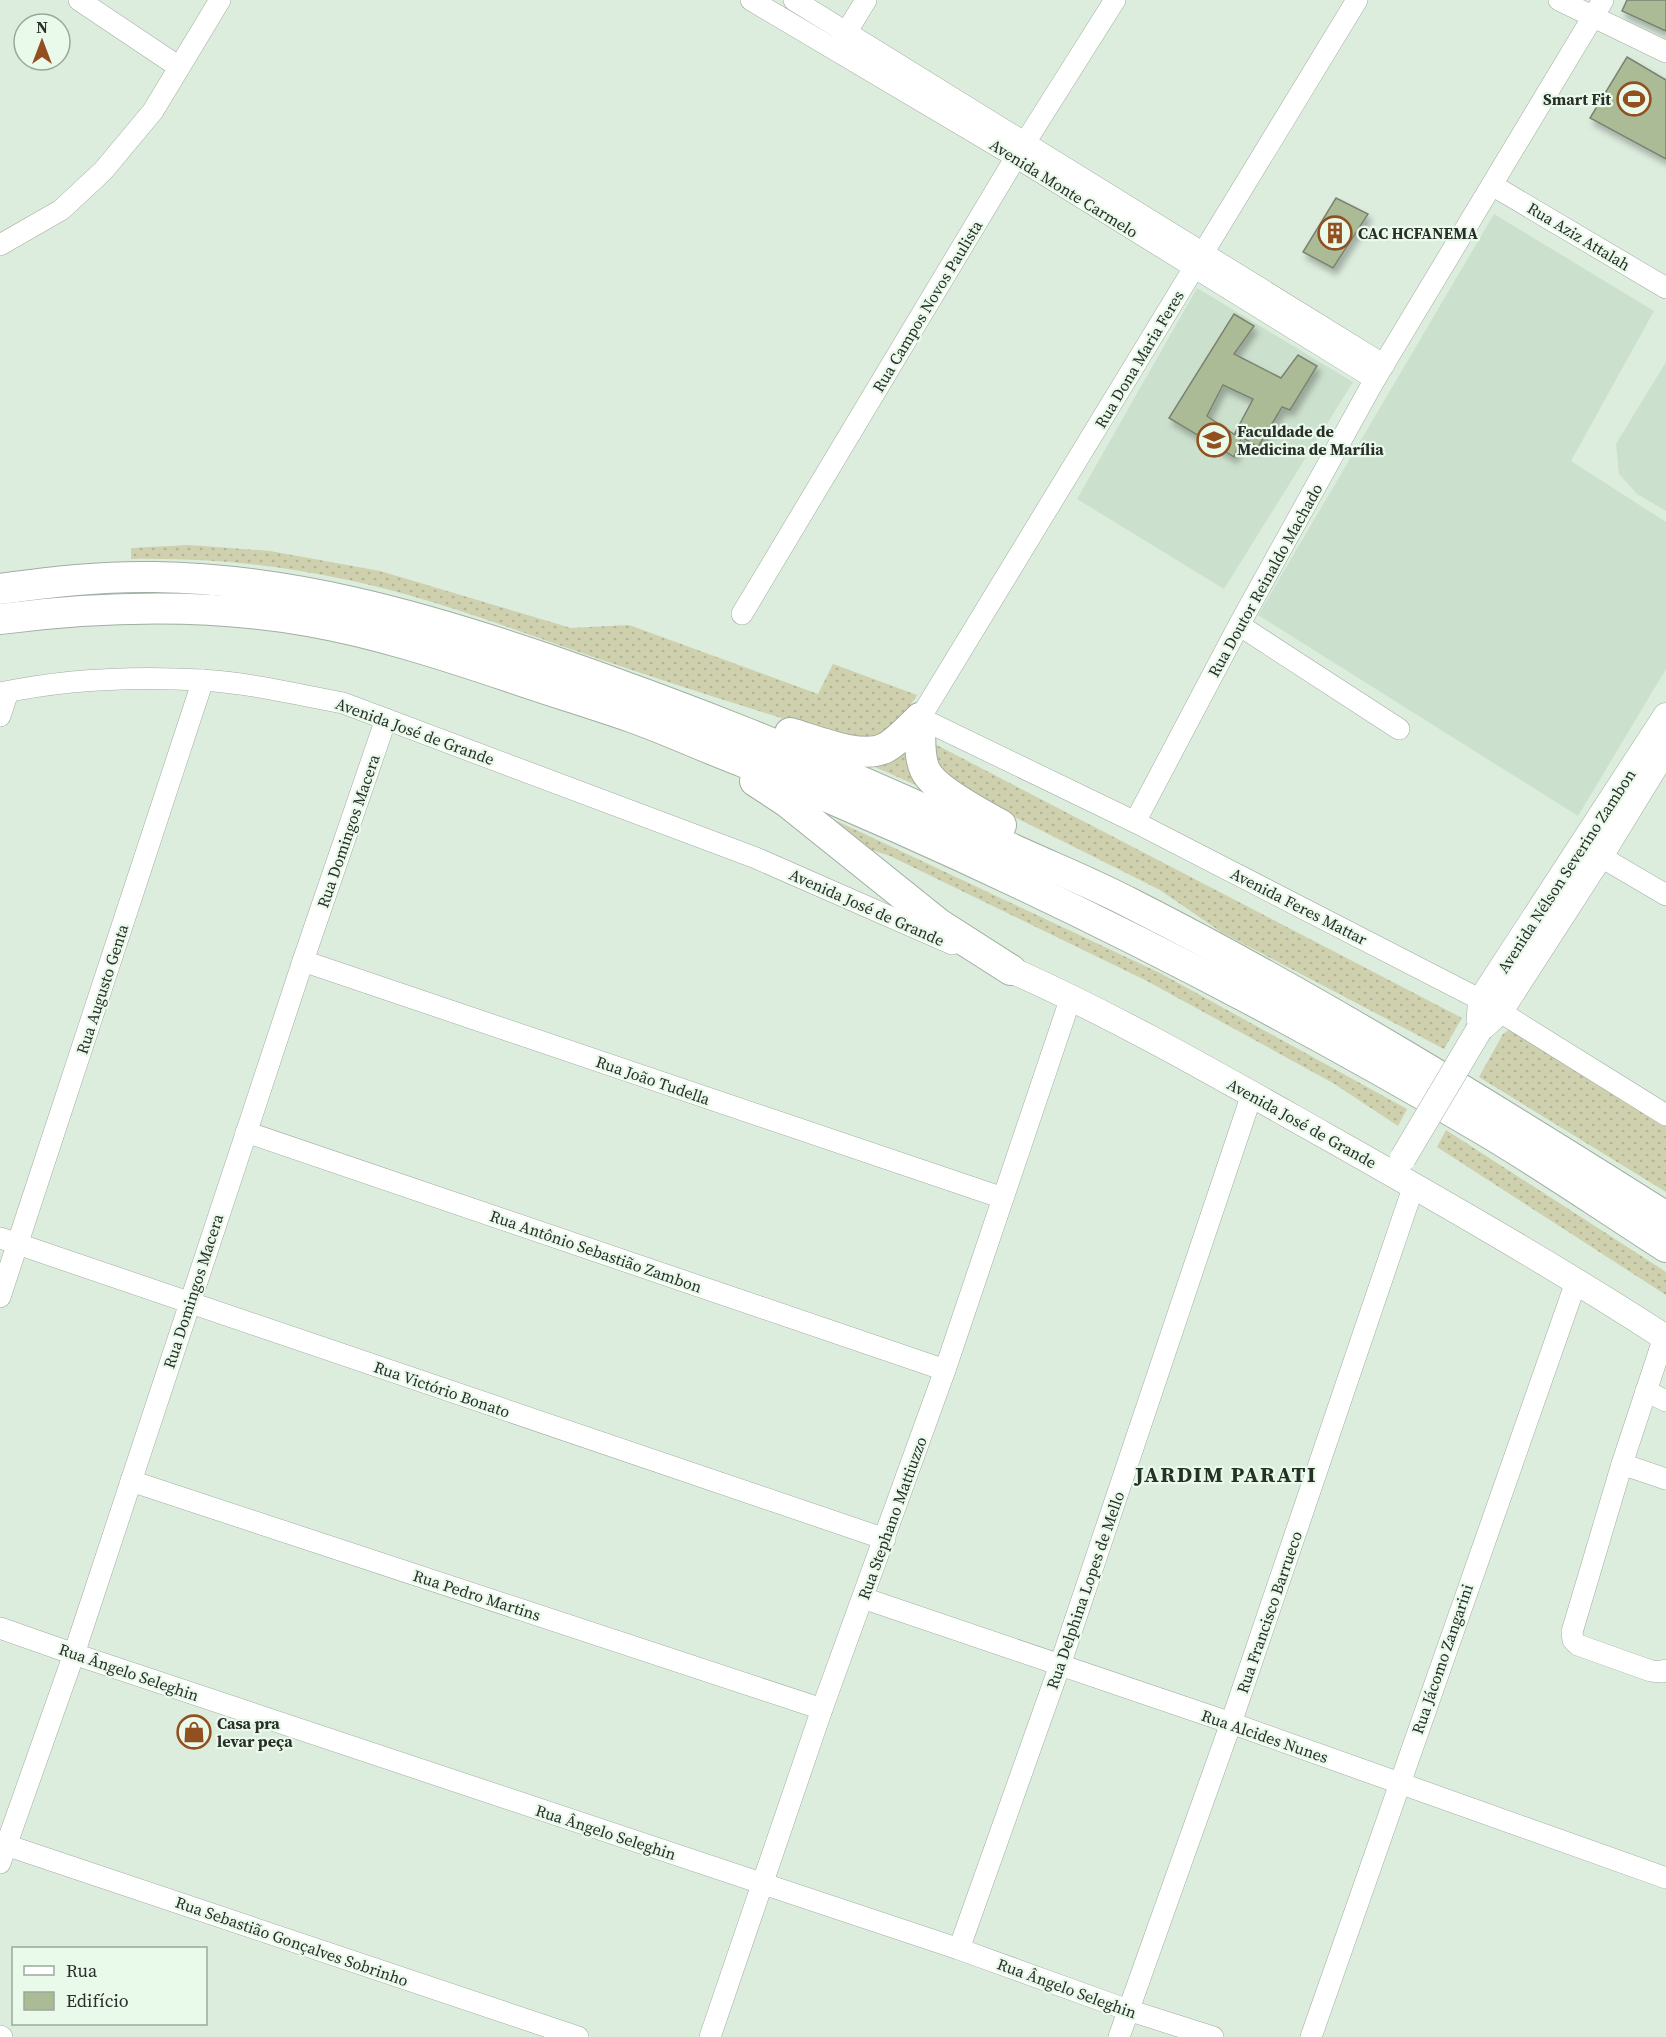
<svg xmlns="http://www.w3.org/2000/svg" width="1666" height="2037" font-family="'Source Serif 4',serif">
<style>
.built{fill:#cce1cd}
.grass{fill:url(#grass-dots)}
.building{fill:#aabb96;stroke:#7c8373;stroke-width:1.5;filter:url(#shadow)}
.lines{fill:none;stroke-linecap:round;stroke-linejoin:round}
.minor-casing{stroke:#a0aea1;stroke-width:22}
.major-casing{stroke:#a0aea1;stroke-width:27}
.highway-casing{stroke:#a0aea1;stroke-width:32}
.minor{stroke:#fff;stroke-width:21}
.major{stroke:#fff;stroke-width:26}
.highway{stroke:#fff;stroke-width:30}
.major-bridge-casing{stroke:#a0aea1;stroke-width:27;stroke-linecap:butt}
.major-bridge{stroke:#fff;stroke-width:26}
.labels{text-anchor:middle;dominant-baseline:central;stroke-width:4.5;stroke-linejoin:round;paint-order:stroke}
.poi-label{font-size:16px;font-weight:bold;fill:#292e29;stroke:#e9f9ea;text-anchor:start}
.street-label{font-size:16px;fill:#292e29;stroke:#e9f9ea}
.district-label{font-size:22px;font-weight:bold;letter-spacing:1.5px;fill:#253126;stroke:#e9f9ea}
</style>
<defs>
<pattern id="grass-dots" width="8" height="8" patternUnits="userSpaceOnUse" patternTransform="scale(1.5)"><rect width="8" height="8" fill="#ced0ae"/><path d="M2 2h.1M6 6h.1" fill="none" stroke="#b1b396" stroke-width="1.8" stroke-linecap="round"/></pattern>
<filter id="shadow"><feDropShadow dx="3.5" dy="6" stdDeviation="3" flood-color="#0004"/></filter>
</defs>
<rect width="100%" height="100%" fill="#dcecdd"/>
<g class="built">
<polygon points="1494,214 1654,311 1571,461 1666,522 1666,669 1578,816 1258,615"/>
<polygon points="1197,288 1353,382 1224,589 1077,499"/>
<polygon points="1666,362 1666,511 1637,494 1619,474 1616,444"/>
</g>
<g class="grass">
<path d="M189 545 270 551 380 571 571 628 629 625 818 694 833 664 917 695 903 716 875 740 845 738C763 712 680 687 599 659 534 637 470 612 405 594 314 569 225 557 131 559V548Z"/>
<polygon points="913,733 934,793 859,760"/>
<polygon points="929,741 1462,1018 1444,1049 1221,932 1160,890 949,784 940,776"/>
<polygon points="820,813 1160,973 1407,1109 1398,1126 1333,1083 1147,981 890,856 860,846"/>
<polygon points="1510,1029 1666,1122 1666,1192 1479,1077 1503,1034"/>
<polygon points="1446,1130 1666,1272 1666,1295 1437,1147"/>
</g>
<g class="building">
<polygon points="1627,0 1666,0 1666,31 1622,11"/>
<polygon points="1627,57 1666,80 1666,159 1590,118"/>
<polygon points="1336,198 1368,214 1333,268 1303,252"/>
<polygon points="1234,314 1254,326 1234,354 1281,378 1298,355 1317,366 1290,410 1282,407 1258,447 1235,433 1253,399 1223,385 1207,416 1241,439 1234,457 1169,418"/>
</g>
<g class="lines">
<defs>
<g id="minor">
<polyline points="79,0 179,67"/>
<polyline points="751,0 1016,157 1375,379"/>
<polyline points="794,0 1384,365"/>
<polyline points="1357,0 920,718 1135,822 1481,1000 1666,1115"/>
<polyline points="1559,0 1666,52"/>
<polyline points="838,46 866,0"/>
<polyline points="1492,185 1666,288"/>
<polyline points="0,245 61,210 103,171 153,111 220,0"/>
<polyline points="742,614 1016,157 1115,0"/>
<polyline points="1239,625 1399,729"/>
<path d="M0 693C66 679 134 676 202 680 249 683 296 694 343 703L756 858 952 944"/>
<polyline points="0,716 8,692"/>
<polyline points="1135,822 1239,625 1375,379 1603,0"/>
<polyline points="1586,848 1666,895"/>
<polyline points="303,961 1003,1198"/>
<polyline points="246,1132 945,1370"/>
<polyline points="0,1238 885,1539"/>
<polyline points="0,1297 203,680"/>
<polyline points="1664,1337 1622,1464 1572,1632 1573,1640 1578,1645 1651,1671 1662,1672 1666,1670"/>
<polyline points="1646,1391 1666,1401"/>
<polyline points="1622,1464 1666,1479"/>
<polyline points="131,1481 822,1709"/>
<polyline points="863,1598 1231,1723 1666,1878"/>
<polyline points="0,1628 74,1654 959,1949 1128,2010 1213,2037"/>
<polyline points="6,1845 578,2037"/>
<polyline points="0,1863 74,1654 303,961 386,719"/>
<polyline points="959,1949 1060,1665 1252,1094"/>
<polyline points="0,2036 2,2037"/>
<polyline points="710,2037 822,1709 945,1370 1071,997"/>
<polyline points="1119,2037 1231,1723 1414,1185"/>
<polyline points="1311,2037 1576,1282"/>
</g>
<g id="major">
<path d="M1011 970C1119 1018 1221 1077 1324 1135 1439 1200 1555 1266 1666 1338"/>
<polyline points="1479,1030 1481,1000 1666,716"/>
<polyline points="1479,1030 1500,1011 1600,856 1666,748"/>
</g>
<g id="highway">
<path d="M0 589C51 582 102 576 154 577 289 579 418 615 544 658 613 682 681 707 749 734 837 770 922 808 1008 847 1049 866 1092 883 1132 904 1315 997 1492 1107 1666 1217"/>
<path d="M0 619C103 606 206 603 308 621 377 633 444 655 510 677 550 691 591 703 631 717 668 730 704 747 741 761 997 865 1244 989 1482 1129 1545 1166 1605 1208 1666 1247"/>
<path d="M920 718C921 735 918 755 925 770 934 790 982 814 1001 825"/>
<path d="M790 733C815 740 861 760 885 748 897 742 909 728 920 718"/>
<polyline points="755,781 787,802 939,924 1011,970"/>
</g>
</defs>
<use href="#minor" class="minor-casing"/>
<use href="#major" class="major-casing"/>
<use href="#highway" class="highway-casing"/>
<use href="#minor" class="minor"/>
<use href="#major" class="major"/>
<use href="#highway" class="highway"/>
<defs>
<polyline id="major-bridge" points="1403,1158 1479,1030"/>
</defs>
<use href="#major-bridge" class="major-bridge-casing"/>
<use href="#major-bridge" class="major-bridge"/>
</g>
<defs>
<symbol id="stadium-ring" viewBox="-11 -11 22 22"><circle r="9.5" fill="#e9f9ea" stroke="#924f20" stroke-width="1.5"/><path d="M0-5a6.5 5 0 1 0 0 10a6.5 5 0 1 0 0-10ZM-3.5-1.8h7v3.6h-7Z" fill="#924f20"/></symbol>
<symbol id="building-ring" viewBox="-11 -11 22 22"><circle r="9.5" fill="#e9f9ea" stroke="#924f20" stroke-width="1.5"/><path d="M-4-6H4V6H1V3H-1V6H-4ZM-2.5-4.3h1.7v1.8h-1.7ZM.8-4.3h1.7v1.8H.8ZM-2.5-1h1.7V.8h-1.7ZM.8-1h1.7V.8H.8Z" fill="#924f20"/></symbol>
<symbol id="school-ring" viewBox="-11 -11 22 22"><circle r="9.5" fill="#e9f9ea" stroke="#924f20" stroke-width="1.5"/><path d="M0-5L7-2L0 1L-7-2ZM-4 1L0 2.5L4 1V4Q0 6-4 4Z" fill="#924f20"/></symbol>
<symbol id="shop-ring" viewBox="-11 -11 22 22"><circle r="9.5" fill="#e9f9ea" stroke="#924f20" stroke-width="1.5"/><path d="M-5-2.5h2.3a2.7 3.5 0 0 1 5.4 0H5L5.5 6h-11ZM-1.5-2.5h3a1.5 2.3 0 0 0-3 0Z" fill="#924f20"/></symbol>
</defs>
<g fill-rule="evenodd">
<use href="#stadium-ring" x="1615" y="80" width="38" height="38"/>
<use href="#building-ring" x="1316" y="214" width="38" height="38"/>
<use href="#school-ring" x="1195" y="421" width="38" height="38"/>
<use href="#shop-ring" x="175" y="1713" width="38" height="38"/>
</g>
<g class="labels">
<g class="poi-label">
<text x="1611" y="99" text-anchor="end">Smart Fit</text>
<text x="1358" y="233">CAC HCFANEMA</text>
<text x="1237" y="431">Faculdade de<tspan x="1237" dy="18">Medicina de Marília</tspan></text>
<text x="217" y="1723">Casa pra<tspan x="217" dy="18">levar peça</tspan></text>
</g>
<g class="street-label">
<text transform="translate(1064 188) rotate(32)">Avenida Monte Carmelo</text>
<text transform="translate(1579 236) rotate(31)">Rua Aziz Attalah</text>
<text transform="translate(927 306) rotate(-59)">Rua Campos Novos Paulista</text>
<text transform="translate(1139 359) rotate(-59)">Rua Dona Maria Feres</text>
<text transform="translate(1265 580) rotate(-61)">Rua Doutor Reinaldo Machado</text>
<text transform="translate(415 731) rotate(20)">Avenida José de Grande</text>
<text transform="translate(348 831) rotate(-71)">Rua Domingos Macera</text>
<text transform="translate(1566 871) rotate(-57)">Avenida Nélson Severino Zambon</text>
<text transform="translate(1299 906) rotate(27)">Avenida Feres Mattar</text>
<text transform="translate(867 907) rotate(24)">Avenida José de Grande</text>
<text transform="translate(102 989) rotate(-72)">Rua Augusto Genta</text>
<text transform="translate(653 1080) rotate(19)">Rua João Tudella</text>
<text transform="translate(1302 1123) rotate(29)">Avenida José de Grande</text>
<text transform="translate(596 1251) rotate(19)">Rua Antônio Sebastião Zambon</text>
<text transform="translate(193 1291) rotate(-72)">Rua Domingos Macera</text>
<text transform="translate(442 1389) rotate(19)">Rua Victório Bonato</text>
<text transform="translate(892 1518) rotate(-70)">Rua Stephano Mattiuzzo</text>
<text transform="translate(1085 1590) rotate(-71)">Rua Delphina Lopes de Mello</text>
<text transform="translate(477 1595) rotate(18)">Rua Pedro Martins</text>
<text transform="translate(1269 1612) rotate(-71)">Rua Francisco Barrueco</text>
<text transform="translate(1442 1659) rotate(-71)">Rua Jácomo Zangarini</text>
<text transform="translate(129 1672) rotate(19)">Rua Ângelo Seleghin</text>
<text transform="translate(1265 1736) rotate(19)">Rua Alcides Nunes</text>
<text transform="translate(606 1832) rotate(18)">Rua Ângelo Seleghin</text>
<text transform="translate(292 1941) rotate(19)">Rua Sebastião Gonçalves Sobrinho</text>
<text transform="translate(1067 1988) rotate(20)">Rua Ângelo Seleghin</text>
</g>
<g class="district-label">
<text x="1226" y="1474">JARDIM PARATI</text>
</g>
</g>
<rect x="12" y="1947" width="195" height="78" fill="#e9f9ea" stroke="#9ca89d" stroke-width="1.5"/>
<rect x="24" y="1966" width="30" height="9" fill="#ffffff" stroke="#9ca89d" stroke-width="1.5"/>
<text x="66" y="1977" font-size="18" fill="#292e29">Rua</text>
<rect x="24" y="1992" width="30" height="18" fill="#aabb96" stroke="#9ca89d" stroke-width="1.5"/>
<text x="66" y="2007" font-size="18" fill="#292e29">Edifício</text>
<g transform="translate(42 42)"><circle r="28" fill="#e9f9ea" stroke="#9ca89d" stroke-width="1.5"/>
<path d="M0-4.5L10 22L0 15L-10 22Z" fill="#924f20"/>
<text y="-9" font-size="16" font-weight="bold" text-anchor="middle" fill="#292e29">N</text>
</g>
</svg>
